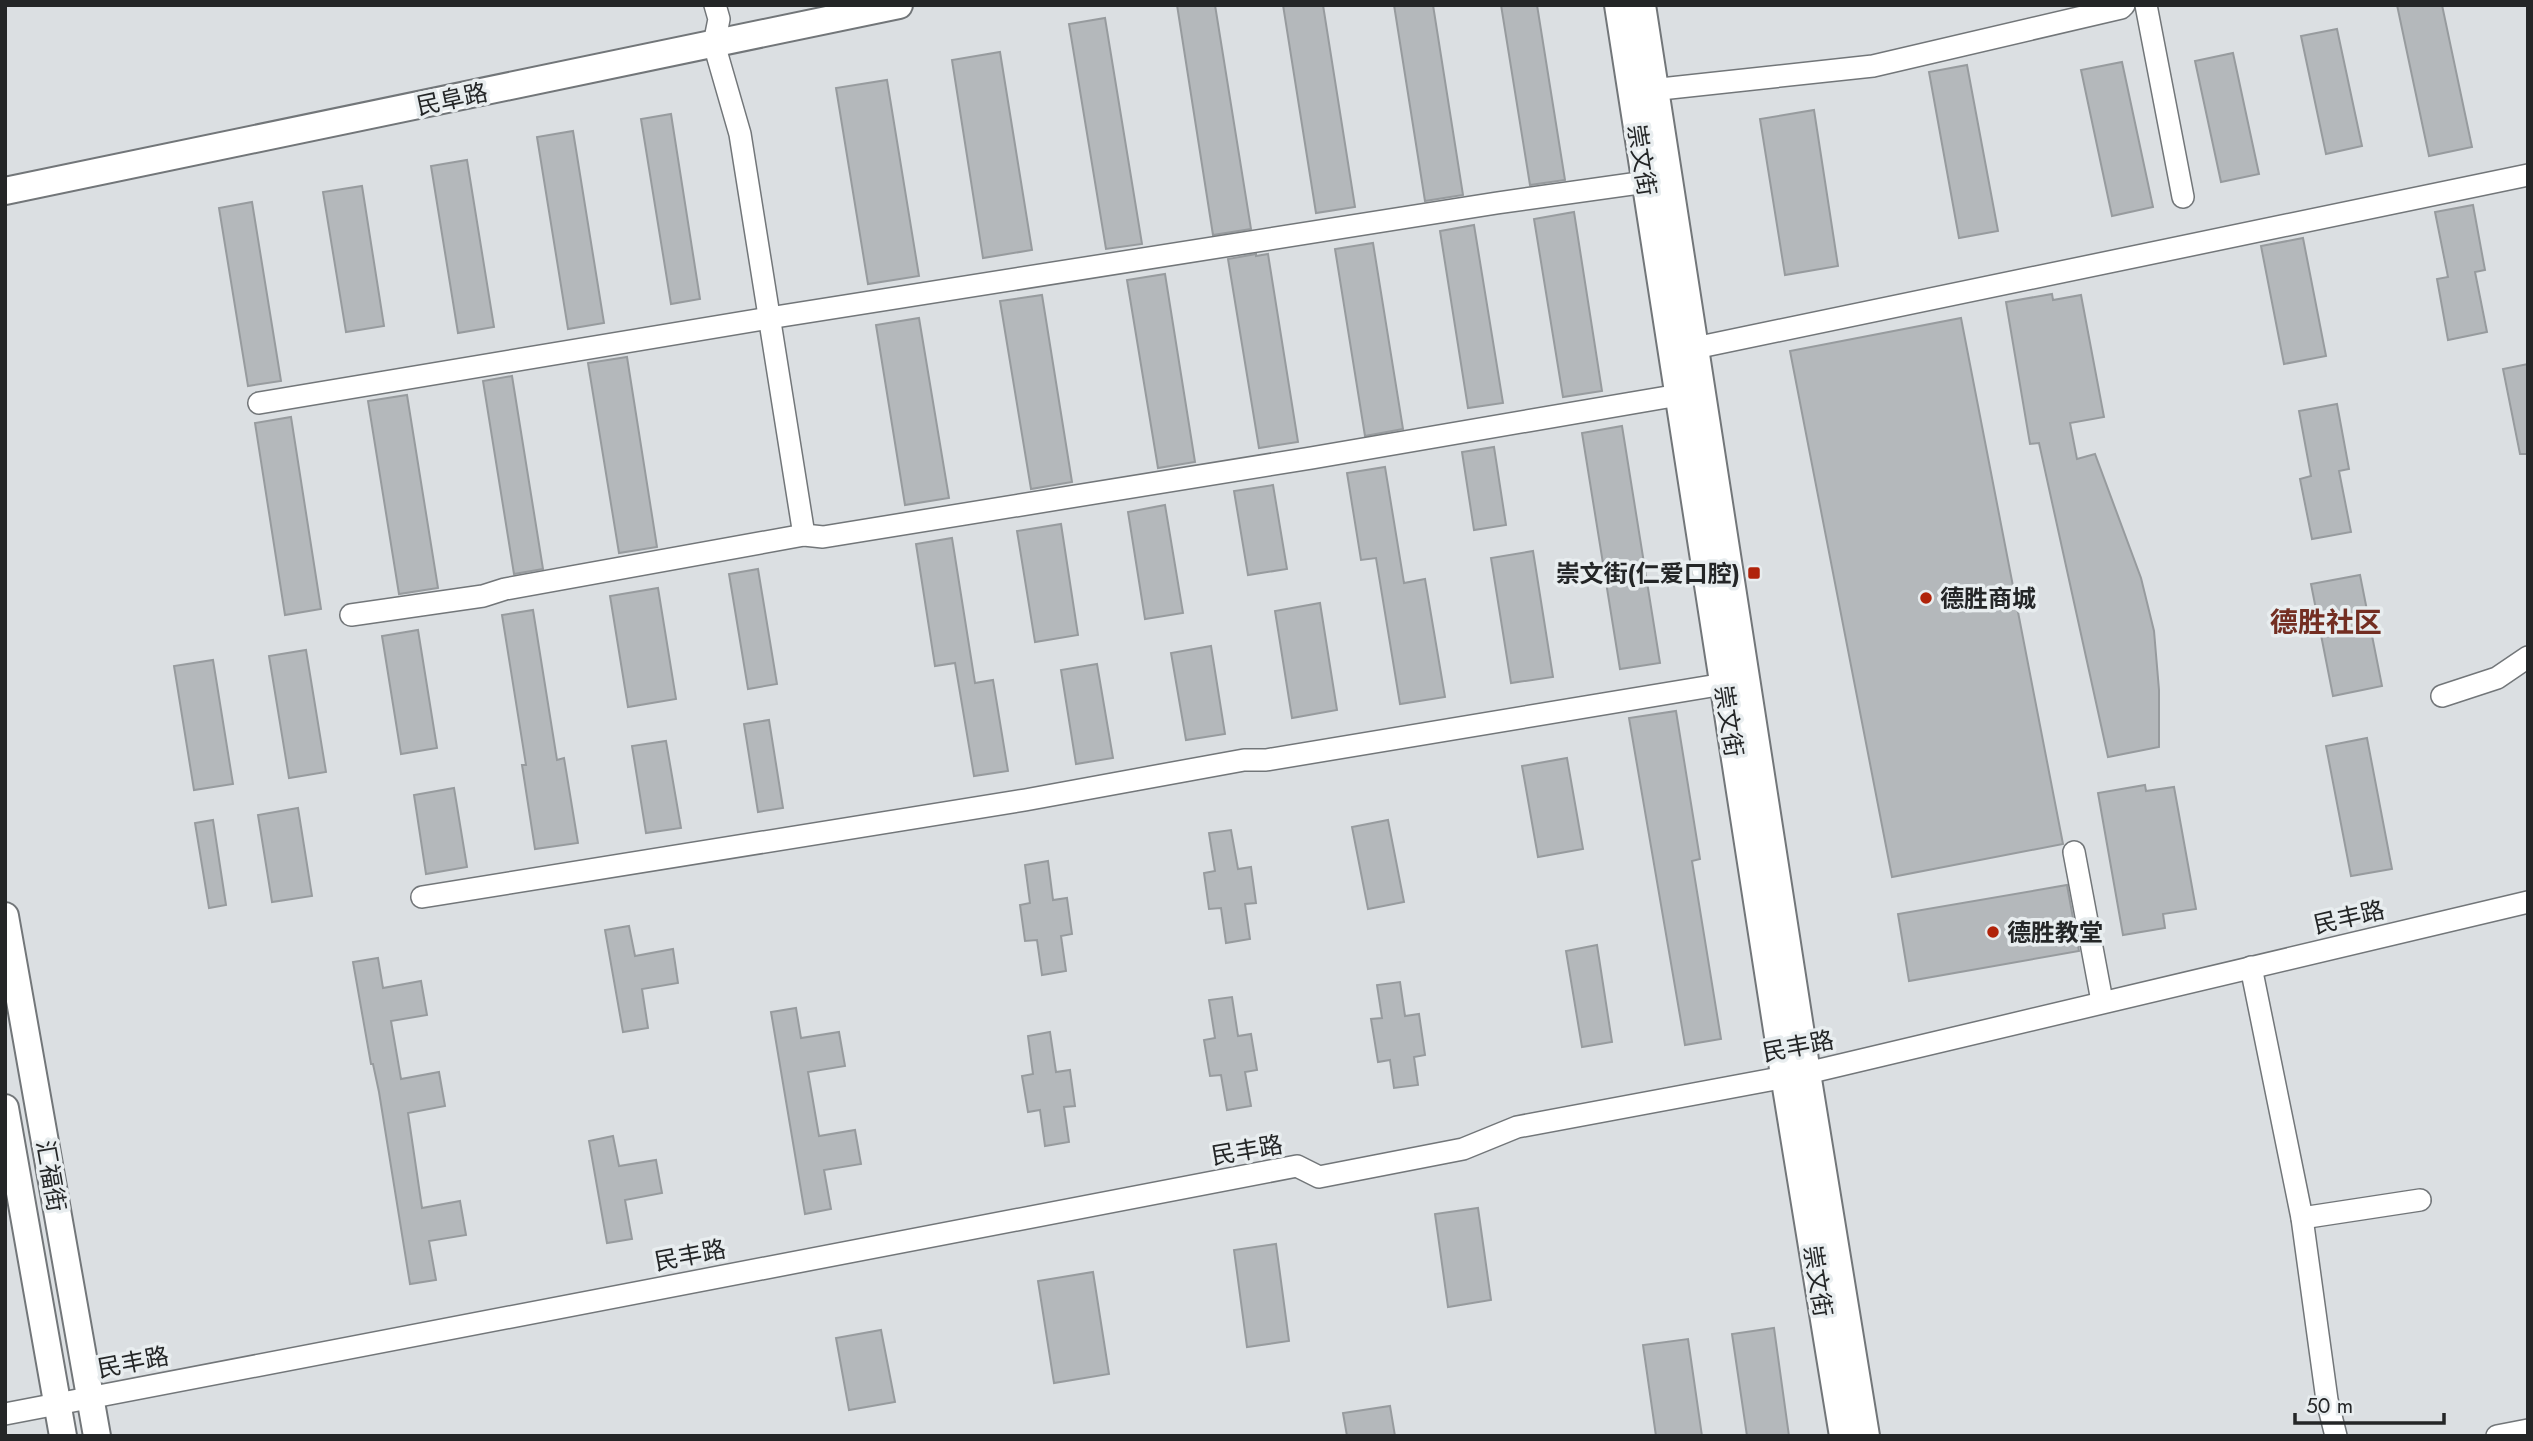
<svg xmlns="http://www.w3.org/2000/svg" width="2533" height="1441" font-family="Jost,'Noto Sans SC',sans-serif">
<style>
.building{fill:#b4b8bb;stroke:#979b9e;stroke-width:2}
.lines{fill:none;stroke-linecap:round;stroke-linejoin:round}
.minor-casing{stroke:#727679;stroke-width:24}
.tertiary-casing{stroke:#727679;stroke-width:30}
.minor{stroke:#fff;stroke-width:21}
.tertiary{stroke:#fff;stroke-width:26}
.poi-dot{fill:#b0230a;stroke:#e8edef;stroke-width:2.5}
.labels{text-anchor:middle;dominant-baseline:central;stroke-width:7;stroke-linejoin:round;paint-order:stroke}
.street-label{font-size:24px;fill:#242627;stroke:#e8edef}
.poi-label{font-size:24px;font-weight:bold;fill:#242627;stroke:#e8edef;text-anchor:start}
.quarter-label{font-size:28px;font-weight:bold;fill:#732e22;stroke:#e8edef}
</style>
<rect width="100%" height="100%" fill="#dbdfe2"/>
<g class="building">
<polygon points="1177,5 1215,5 1251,229 1213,235"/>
<polygon points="1283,5 1323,5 1355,207 1316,213"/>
<polygon points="1394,5 1433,5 1463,195 1425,201"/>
<polygon points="1501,5 1537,5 1565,180 1530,185"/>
<polygon points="2397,5 2442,5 2472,147 2429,156"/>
<polygon points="1105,18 1142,244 1106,249 1069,24"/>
<polygon points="2337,29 2362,146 2326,154 2301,36"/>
<polygon points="1000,52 1032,250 983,258 952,60"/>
<polygon points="2233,53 2259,174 2221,182 2195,61"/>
<polygon points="2122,62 2153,207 2112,216 2081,70"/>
<polygon points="1967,65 1998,231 1959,238 1929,72"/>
<polygon points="887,80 919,276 868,284 836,88"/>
<polygon points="1814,110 1838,266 1785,275 1760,119"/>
<polygon points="671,114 700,299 671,304 641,119"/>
<polygon points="573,131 604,323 568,329 537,137"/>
<polygon points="467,160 494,327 458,333 431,166"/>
<polygon points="362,186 384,326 346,332 323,192"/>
<polygon points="252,202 281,381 248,386 219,208"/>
<polygon points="2473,205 2485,270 2475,272 2487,332 2448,340 2437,279 2448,277 2435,212"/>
<polygon points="1574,212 1602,391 1563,397 1534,219"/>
<polygon points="1474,225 1503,403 1468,408 1440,231"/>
<polygon points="2303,238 2326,356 2284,364 2261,246"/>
<polygon points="1373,243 1403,429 1365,436 1335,249"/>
<polygon points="1256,254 1256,256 1268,254 1298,442 1259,448 1228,259"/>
<polygon points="1165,274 1195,462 1158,468 1127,280"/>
<polygon points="2052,294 2053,300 2081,295 2104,417 2070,423 2077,459 2095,454 2141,578 2154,631 2159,690 2159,747 2108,757 2039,443 2030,444 2006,302"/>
<polygon points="1042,295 1072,482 1031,489 1000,301"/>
<polygon points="919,318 949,498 905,505 876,325"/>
<polygon points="1961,318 2063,844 1892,877 1790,351"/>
<polygon points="627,357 657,547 619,553 588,363"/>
<polygon points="2528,364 2528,454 2520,454 2503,369"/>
<polygon points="512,376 543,569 514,574 483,381"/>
<polygon points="407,395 438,588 399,594 368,401"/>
<polygon points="2337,404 2349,469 2339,471 2351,532 2312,539 2300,479 2311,476 2299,411"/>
<polygon points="291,417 321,609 285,615 255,423"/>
<polygon points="1622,426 1660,663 1620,669 1582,433"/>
<polygon points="1494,447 1506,525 1474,530 1462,452"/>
<polygon points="1385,467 1404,583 1425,579 1445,697 1400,704 1376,558 1361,560 1347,473"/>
<polygon points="1273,485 1287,569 1248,575 1234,491"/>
<polygon points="1165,505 1183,613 1145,619 1128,512"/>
<polygon points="1061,524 1078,635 1035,642 1017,531"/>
<polygon points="952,538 975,683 993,680 1008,771 974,776 955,663 935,666 916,544"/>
<polygon points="1533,551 1553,677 1511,683 1491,558"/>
<polygon points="758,569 777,684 748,689 729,574"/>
<polygon points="2360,575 2382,686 2333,696 2311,584"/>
<polygon points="658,588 676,699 628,707 610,596"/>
<polygon points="1320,603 1337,710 1292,718 1275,611"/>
<polygon points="533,610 557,760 564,758 578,843 535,849 522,765 526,765 502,615"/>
<polygon points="418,630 437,748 401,754 382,636"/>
<polygon points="1211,646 1225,734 1186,740 1171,653"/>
<polygon points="306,650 326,772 289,778 269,656"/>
<polygon points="213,660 233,784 194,790 174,666"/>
<polygon points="1097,664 1113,758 1076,764 1061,670"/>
<polygon points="1676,711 1700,859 1692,861 1721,1039 1685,1045 1629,718"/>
<polygon points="769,720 783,808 758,812 744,724"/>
<polygon points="2367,738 2392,869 2351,876 2326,746"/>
<polygon points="666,741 681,828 646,833 632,746"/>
<polygon points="1567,758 1583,849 1538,857 1522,766"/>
<polygon points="2145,785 2146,791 2174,787 2196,909 2163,914 2165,928 2123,935 2098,793"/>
<polygon points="454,788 467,867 426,874 414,795"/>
<polygon points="298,808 312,896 272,902 258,815"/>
<polygon points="213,820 226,905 209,908 195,823"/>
<polygon points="1388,820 1404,902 1368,909 1352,827"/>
<polygon points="1231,830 1238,869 1251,867 1256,903 1245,904 1250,939 1226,943 1221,908 1209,909 1204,873 1215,871 1209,833"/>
<polygon points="1048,861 1053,900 1067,898 1072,934 1061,936 1066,971 1042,975 1037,940 1025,941 1020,905 1030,903 1025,865"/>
<polygon points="2067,885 2079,951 1909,981 1898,914"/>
<polygon points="629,926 635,956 673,949 678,983 642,989 648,1028 623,1032 605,930"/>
<polygon points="1597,945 1612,1042 1582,1047 1566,951"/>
<polygon points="378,958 383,988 421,981 427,1015 391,1021 401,1079 439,1072 445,1106 408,1113 422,1208 460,1201 466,1235 429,1241 436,1280 410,1284 379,1092 373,1064 371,1064 353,962"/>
<polygon points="1400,982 1405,1016 1419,1014 1425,1055 1414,1057 1418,1085 1394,1088 1390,1060 1378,1062 1371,1019 1382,1018 1377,985"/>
<polygon points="1232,997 1238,1036 1251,1034 1257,1070 1245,1072 1251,1106 1227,1110 1221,1075 1210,1076 1204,1040 1215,1038 1209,1000"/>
<polygon points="796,1008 801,1038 839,1032 845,1066 808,1072 819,1136 855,1130 861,1164 824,1170 831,1209 805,1214 771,1012"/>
<polygon points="1050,1032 1056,1072 1070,1070 1075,1106 1064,1107 1069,1142 1045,1146 1040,1110 1028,1112 1022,1076 1033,1074 1028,1036"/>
<polygon points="613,1136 619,1166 656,1160 662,1193 625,1200 632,1239 607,1243 589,1141"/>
<polygon points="1478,1208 1491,1300 1448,1307 1435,1214"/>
<polygon points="1276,1244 1289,1341 1247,1347 1234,1250"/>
<polygon points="1093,1272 1109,1374 1054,1383 1038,1281"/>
<polygon points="1774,1328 1789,1436 1747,1436 1732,1334"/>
<polygon points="881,1330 895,1402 849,1410 836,1338"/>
<polygon points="1688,1339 1702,1436 1656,1436 1643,1345"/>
<polygon points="1390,1406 1395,1436 1347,1436 1343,1413"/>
</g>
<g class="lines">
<defs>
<g id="minor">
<polyline points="715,5 719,19 714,44 740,134 804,535"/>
<polyline points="2146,5 2183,197"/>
<polyline points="1642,91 1873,66 2121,8 2124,5"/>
<polyline points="1695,348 2528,175"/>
<polyline points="259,403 769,318 1497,203 1646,182"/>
<path d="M351 615 483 596 505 589 804 535 823 537C1109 492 1394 445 1679 395"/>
<polyline points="2442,696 2497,678 2528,657"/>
<polyline points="2074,852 2102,1001"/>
<polyline points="422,897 1025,800 1244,760 1266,760 1724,684"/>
<polyline points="2251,967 2302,1218 2327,1400 2336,1436"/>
<polyline points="2302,1218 2420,1200"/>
<polyline points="5,1414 1297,1166 1319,1177 1463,1149 1517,1127 1807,1073 2528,902"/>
<polyline points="2497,1436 2528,1430"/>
</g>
<g id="tertiary">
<polyline points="1618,5 1784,1075 1843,1436"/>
<polyline points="1642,5 1807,1073 1866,1436"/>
<polyline points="5,191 899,5"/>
<polyline points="5,916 97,1436"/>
<polyline points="5,1108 63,1436"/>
</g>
</defs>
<use href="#minor" class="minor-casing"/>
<use href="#tertiary" class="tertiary-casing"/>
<use href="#minor" class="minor"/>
<use href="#tertiary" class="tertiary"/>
</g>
<g class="poi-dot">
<rect x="1747" y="566" width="14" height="14" rx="3.5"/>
<circle cx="1926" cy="598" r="7"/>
<circle cx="1993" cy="932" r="7"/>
</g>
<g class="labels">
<g class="street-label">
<text transform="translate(452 99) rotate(-12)">民阜路</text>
<text transform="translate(1642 160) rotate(81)">崇文街</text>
<text transform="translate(1729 721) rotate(81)">崇文街</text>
<text transform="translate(2349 917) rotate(-13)">民丰路</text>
<text transform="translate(1798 1046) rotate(-11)">民丰路</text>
<text transform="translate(1247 1150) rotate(-10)">民丰路</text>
<text transform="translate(51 1176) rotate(80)">汇福街</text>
<text transform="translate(690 1255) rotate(-11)">民丰路</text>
<text transform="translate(1818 1281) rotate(81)">崇文街</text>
<text transform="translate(133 1362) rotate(-11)">民丰路</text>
</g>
<g class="poi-label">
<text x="1740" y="573" text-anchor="end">崇文街(仁爱口腔)</text>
<text x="1940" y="598">德胜商城</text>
<text x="2007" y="932">德胜教堂</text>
</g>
<g class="quarter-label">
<text x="2326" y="622">德胜社区</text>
</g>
</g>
<rect width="2533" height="1441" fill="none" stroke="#242627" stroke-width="14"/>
<path d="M2295 1413v10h149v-10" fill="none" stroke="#242627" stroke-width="3.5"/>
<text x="2306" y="1413" font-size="21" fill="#242627" stroke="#e8edef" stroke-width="5" paint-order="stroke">50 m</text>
</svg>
